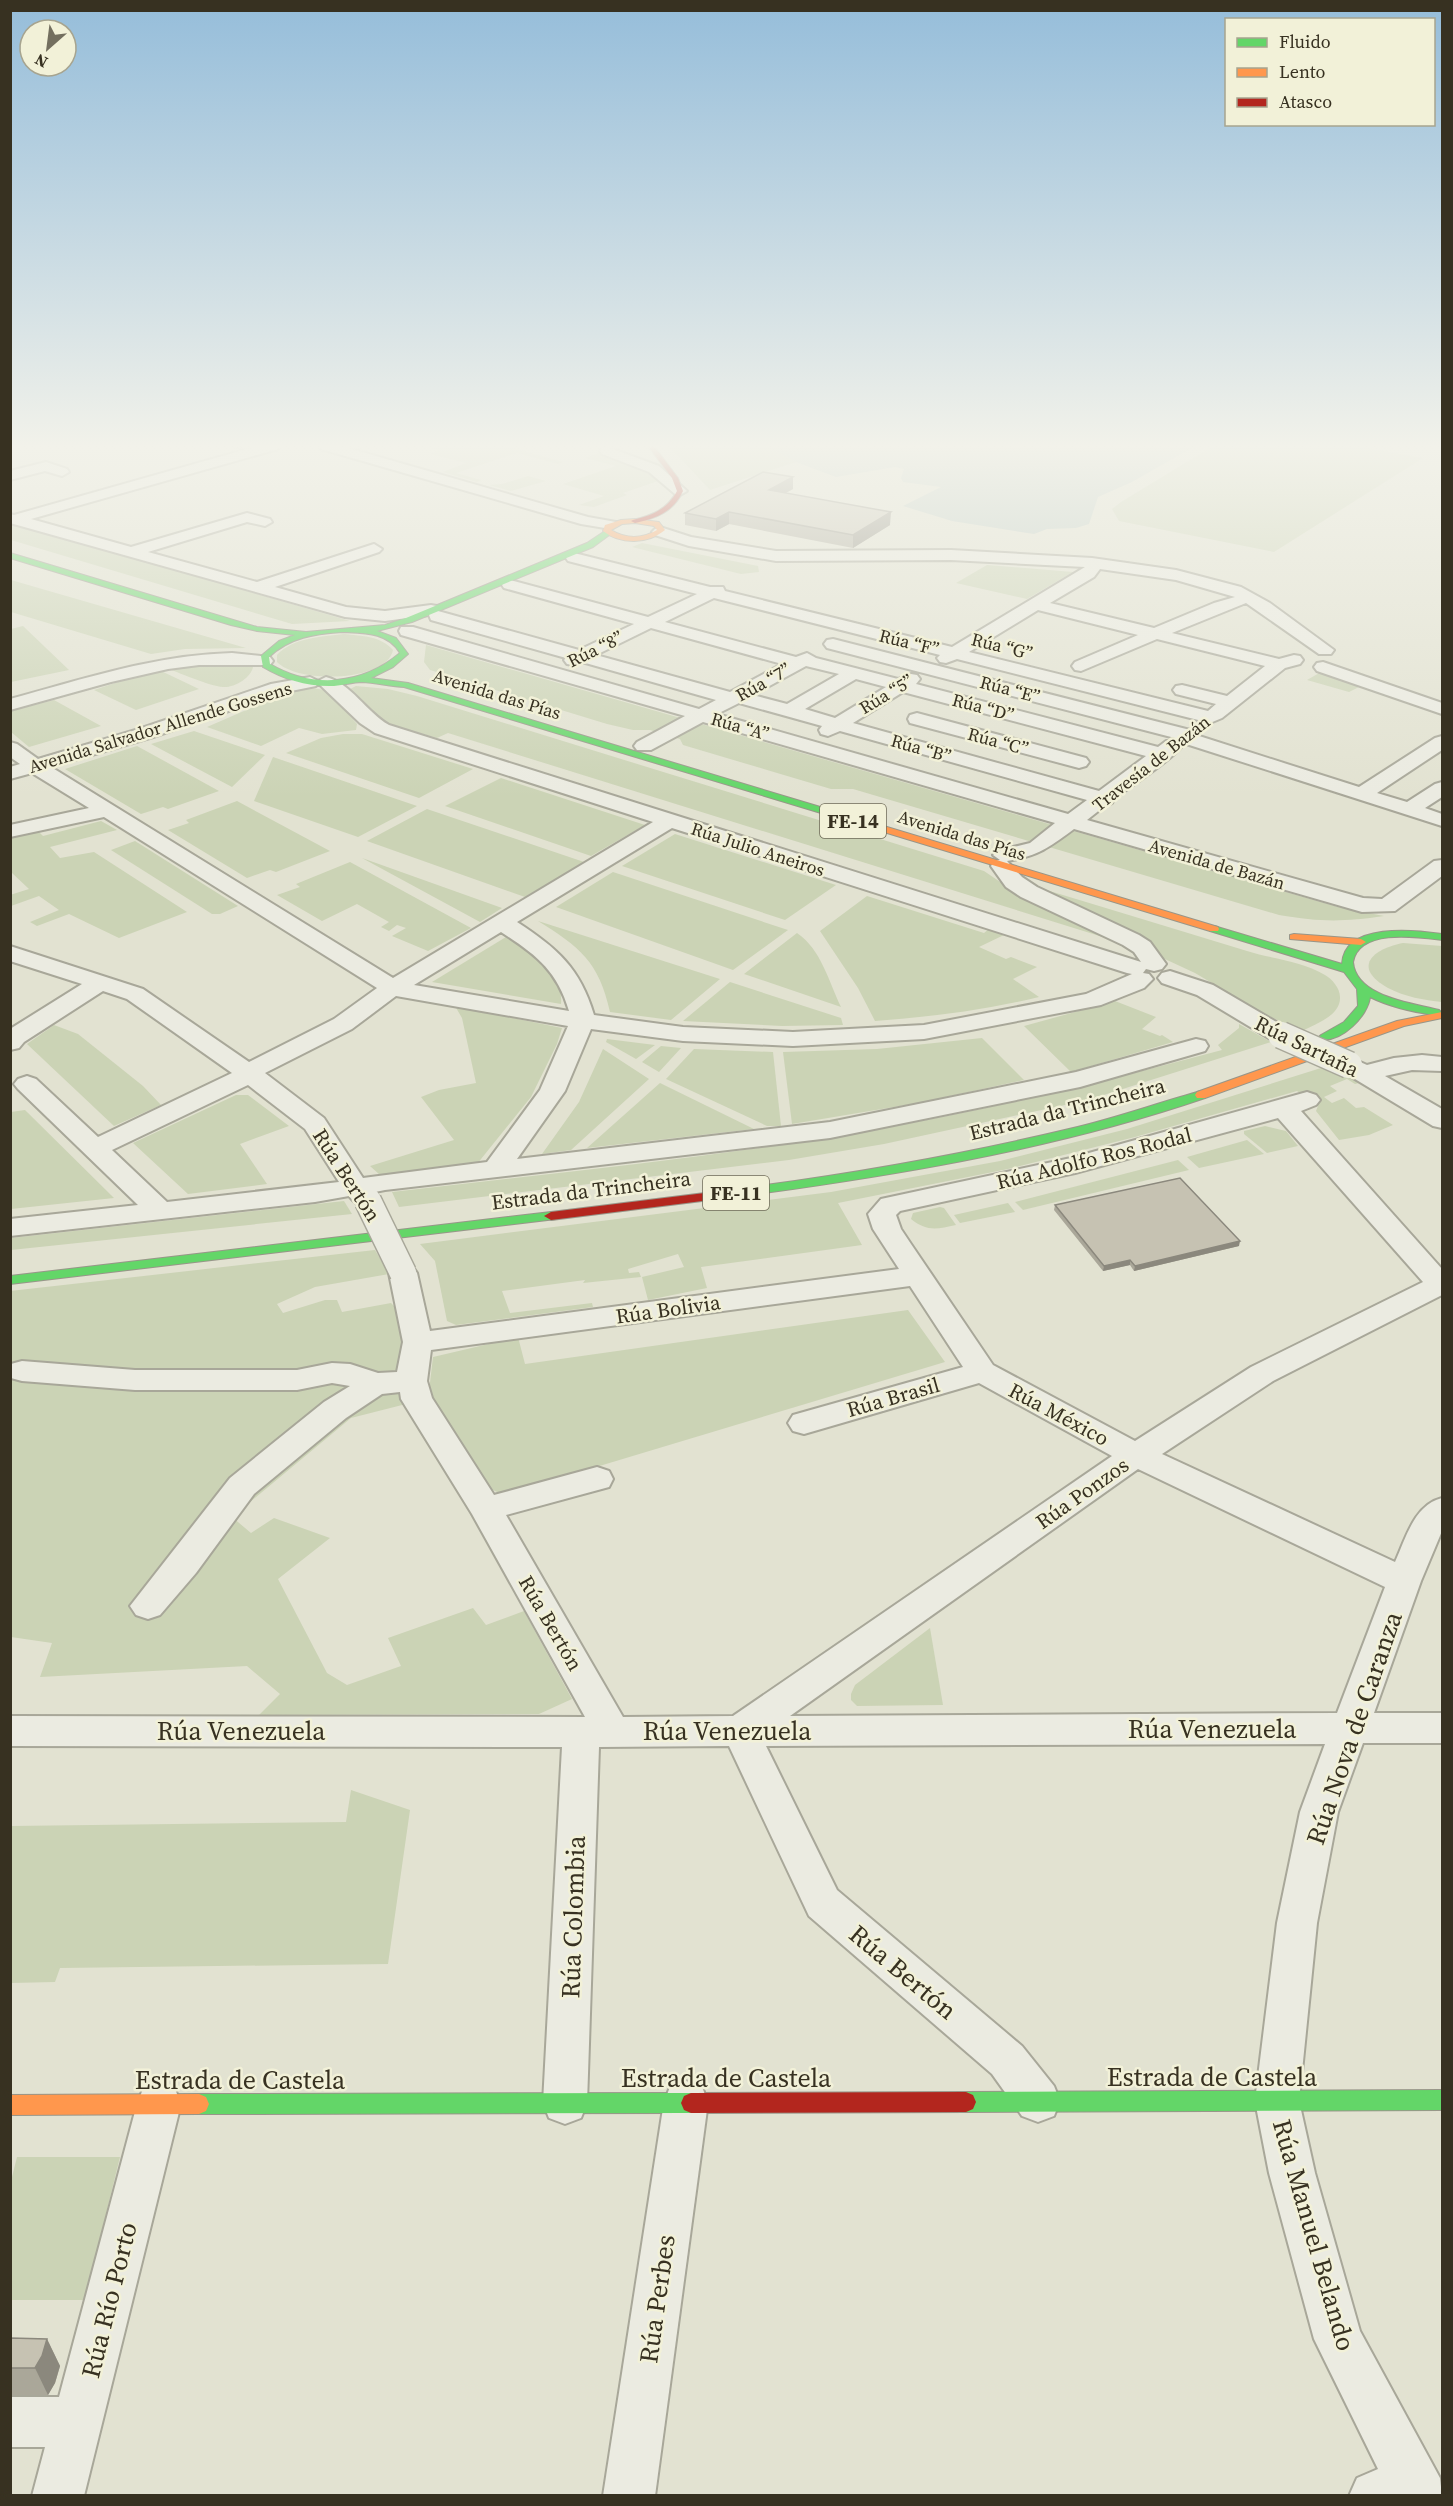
<svg xmlns="http://www.w3.org/2000/svg" width="1453" height="2506" font-family="'Source Serif 4',serif">
<style>
.green{fill:#cbd3b5}
.water{fill:#bacac4}
.lines{fill:none;stroke-linecap:round;stroke-linejoin:round}
.street-casing{stroke:#a8a799;stroke-width:4}
.fast-casing{stroke:#989689;stroke-width:2}
.slow-casing{stroke:#989689;stroke-width:2}
.jam-casing{stroke:#989689;stroke-width:2}
.street{fill:#ebebe1;fill-rule:evenodd}
.fast{fill:#63d668;fill-rule:evenodd}
.slow{fill:#ff974d;fill-rule:evenodd}
.jam{fill:#b3261e;fill-rule:evenodd}
.street-bridge-casing{stroke:#a8a799;stroke-width:29;stroke-linecap:butt}
.street-bridge{stroke:#ebebe1;stroke-width:26}
.wall{fill:#aaa799}
.shaded-wall{fill:#8b887d}
.building{fill:#c6c2b2;stroke:#8b887d;stroke-width:1.5}
.labels{text-anchor:middle;dominant-baseline:central;stroke-width:5;stroke-linejoin:round;paint-order:stroke}
.far-street-label{font-size:18px;fill:#373121;stroke:#f2f1d8}
.shield{fill:#f2f1d8;stroke:#6f6b58;stroke-width:1.5}
.shield-label{font-size:20px;font-weight:bold;fill:#373121}
.street-label{font-size:21px;fill:#373121;stroke:#f2f1d8}
.near-street-label{font-size:26px;fill:#373121;stroke:#f2f1d8}
</style>
<rect width="100%" height="100%" fill="#e2e2d1"/>
<g class="green">
<polygon points="424,446 505,446 563,462 558,464 517,453 456,473 481,480 477,482 443,472 466,463 430,454 439,450"/>
<polygon points="669,446 766,446 796,462 710,490"/>
<polygon points="1213,446 1356,446 1423,458 1274,552 1119,521 1112,509 1121,502"/>
<polygon points="599,453 647,470 658,481 623,493 627,495 594,507 579,505 604,496 563,484 616,466 585,458"/>
<polygon points="528,476 546,481 511,491 489,485 502,484"/>
<polygon points="17,524 350,621 292,624 11,540 11,525"/>
<polygon points="642,543 758,566 759,572 741,574 632,547"/>
<polygon points="987,565 1073,572 1027,599 956,583"/>
<polygon points="10,580 11,580 246,648 185,649 151,654 11,612"/>
<polygon points="23,626 69,670 11,682 11,629"/>
<path d="M344 634C362 636 381 636 393 650 387 682 298 684 277 662V655C294 637 321 637 344 634Z"/>
<path d="M426 645 1338 907 1384 916C1343 922 1320 922 1279 915L853 789H831L683 745 680 739 650 730H633L607 724 430 670 424 662Z"/>
<path d="M247 662 253 667C251 678 234 688 223 687 209 686 178 672 163 667Z"/>
<polygon points="157,669 199,689 136,710 94,690"/>
<polygon points="1321,672 1361,686 1349,692 1307,680"/>
<polygon points="356,686 388,689 417,696 984,871 1024,898 1122,943 448,733 437,738 391,725 381,719 350,689"/>
<polygon points="305,687 325,690 329,693 357,724 356,730 322,734 299,728 261,746 207,727 253,707 249,704 278,693"/>
<polygon points="54,700 101,726 29,747 11,732 11,711"/>
<polygon points="194,731 265,755 232,787 151,744"/>
<polygon points="343,734 362,734 473,769 419,798 286,753 321,738"/>
<polygon points="137,746 219,791 168,809 163,807 141,814 65,769"/>
<polygon points="273,757 417,806 358,837 254,801"/>
<polygon points="501,778 645,825 591,856 445,806"/>
<polygon points="237,801 330,851 276,872 270,870 247,878 168,830 189,823 186,820"/>
<polygon points="427,809 584,862 525,897 367,841"/>
<polygon points="101,821 117,830 50,847 60,858 94,852 187,912 119,938 69,914 37,926 30,922 59,910 39,896 11,906 10,895 29,889 11,872 11,834 39,828 42,830 39,832 43,836"/>
<polygon points="675,834 836,885 785,920 622,866"/>
<polygon points="135,841 238,906 220,914 212,914 111,850"/>
<polygon points="362,858 502,908 480,922"/>
<polygon points="350,862 471,928 428,951 392,936 406,928 397,925 389,931 381,927 389,922 357,904 322,921 277,895 300,887 296,884"/>
<polygon points="613,872 788,930 733,970 556,907"/>
<path d="M1033 886C1105 908 1176 929 1247 951 1272 959 1303 961 1325 975 1332 979 1340 988 1340 997 1341 1016 1315 1024 1302 1031L1264 1014 1195 973 1154 954Z"/>
<path d="M867 896 984 933 990 928 1006 934 979 947 1006 959 1011 957 1037 967 1013 979 1039 997C985 1010 930 1017 875 1021L858 988 820 931Z"/>
<path d="M538 921 720 979 671 1020 610 1012C599 962 580 947 538 921Z"/>
<path d="M797 933C821 949 829 982 841 1007L744 974Z"/>
<path d="M506 937C529 951 564 973 561 1004L432 982Z"/>
<path d="M1403 943 1442 946V1002C1424 1000 1405 997 1388 988 1351 967 1373 949 1403 943Z"/>
<polygon points="730,982 841,1018 843,1025 782,1026 683,1021"/>
<polygon points="1115,1001 1156,1017 1142,1029 1160,1036 1162,1035 1173,1042 1071,1072 1024,1026"/>
<polygon points="455,1006 562,1028 557,1044 531,1097 477,1164 380,1175 370,1166 454,1140 421,1097 439,1090 476,1083 462,1018"/>
<path d="M1239 1024 1271 1042 1088 1100 884 1144 789 1160 399 1207 392 1192C553 1173 714 1158 873 1130 991 1109 1107 1081 1222 1050L1218 1045 1239 1028Z"/>
<polygon points="54,1025 78,1034 143,1086 161,1105 114,1126 27,1044"/>
<polygon points="982,1038 1024,1080 918,1103 792,1124 783,1052 877,1049"/>
<polygon points="607,1039 655,1045 636,1059 606,1042"/>
<polygon points="661,1046 681,1048 659,1072 642,1062"/>
<polygon points="603,1049 649,1079 571,1150 542,1154 579,1102"/>
<polygon points="694,1049 773,1052 781,1126 767,1126 666,1079"/>
<polygon points="1321,1068 1335,1069 1359,1083 1355,1084 1347,1079 1330,1086 1337,1091 1324,1097 1332,1103 1344,1098 1356,1108 1364,1107 1393,1125 1369,1135 1339,1140 1316,1111 1318,1106 1297,1091 1135,1137 1008,1169 838,1203 862,1245 701,1267 707,1288 648,1300 642,1277 684,1267 678,1254 628,1269 629,1273 639,1272 641,1277 583,1283 585,1280 502,1291 510,1313 592,1303 593,1307 456,1325 447,1321 435,1261 420,1244 831,1192 1000,1161 1127,1129"/>
<polygon points="660,1083 754,1129 587,1148"/>
<polygon points="236,1095 248,1095 289,1126 240,1144 267,1184 188,1194 133,1143"/>
<polygon points="25,1110 114,1198 11,1209 11,1112"/>
<polygon points="1265,1126 1286,1131 1298,1146 1267,1153 1244,1134 1244,1131"/>
<polygon points="1247,1140 1264,1154 1199,1168 1187,1157"/>
<polygon points="1178,1160 1189,1170 1023,1210 1015,1202"/>
<polygon points="344,1201 352,1214 11,1250 11,1238"/>
<polygon points="1008,1203 1015,1212 960,1223 954,1215"/>
<path d="M940 1207 944 1208 956 1225C937 1229 927 1232 911 1219L913 1213Z"/>
<polygon points="375,1250 389,1274 315,1287 277,1304 283,1313 325,1300 337,1300 342,1312 391,1303 396,1308 404,1306 410,1403 351,1418 232,1517 251,1533 274,1518 330,1538 278,1579 327,1673 347,1685 401,1666 388,1638 473,1608 486,1625 524,1611 572,1699 539,1714 259,1715 280,1694 247,1666 40,1677 52,1643 11,1637 10,1291"/>
<polygon points="908,1310 945,1362 503,1495 487,1487 429,1391 433,1357 518,1337 525,1364"/>
<polygon points="930,1628 943,1705 857,1706 851,1700 851,1694 855,1685"/>
<polygon points="351,1790 410,1810 388,1964 60,1968 55,1982 11,1983 11,1826 346,1822"/>
<polygon points="17,2157 120,2157 85,2300 11,2300 11,2181"/>
</g>
<polygon class="water" points="766,446 1195,446 1132,482 1098,497 1089,524 1076,528 1047,529 1034,534 952,521 903,506 941,487 903,482 901,478 904,469 895,467 836,477 796,462"/>
<g class="lines">
<defs>
<g id="street">
<path d="M258 446H280L278 449 31 519 131 547 247 513 270 519 272 522 265 526 247 522 148 552 257 582 374 544 382 549 379 552 275 587 346 607 385 611 431 605 437 606 438 611 579 650 634 624 504 588 502 585 504 582 510 580 648 617 697 594 568 561 566 558 568 555 574 553 710 587H723L725 591 952 647 1085 567 951 560 776 561 689 546 655 535 652 532 655 529 660 527 691 537 776 551 951 550 1092 558 1176 570 1241 587 1270 603 1334 650 1331 654H1319L1246 603 1172 633 1279 659 1294 655 1300 656 1303 660 1300 664 1285 668 1222 718 1210 723 957 659 946 663 940 662 937 658 940 655 714 598 665 622 796 657 807 653 816 658 898 679 911 674 917 675 920 679 916 684 1158 747 1166 741 1177 740 1175 738 827 648 824 644 827 640 833 639 1194 731 1196 735 1359 787 1435 738 1442 736V750L1377 793 1407 802 1435 784 1442 782V797L1425 808 1442 814V826L1180 742 1183 745C1172 760 1131 786 1115 798L1112 803 1106 805 1087 820 1363 898 1382 899 1434 861 1442 860V876L1395 911 1362 912 1074 829C1050 847 1038 856 1007 861L1022 877 1037 887 1139 935 1150 942 1166 964 1162 969 1154 971 1146 969 1143 973 1149 974 1153 979 1144 988 1101 1005 924 1039 793 1046 683 1041 591 1029 565 1091 517 1159 830 1122 1076 1072 1196 1039 1205 1041 1208 1046 1205 1051 1080 1087 830 1138 385 1190 375 1192 381 1200 377 1206C363 1209 358 1207 349 1196L315 1202 10 1236V1219L138 1205 18 1089 14 1084 18 1079 27 1076 36 1079 98 1137 232 1073 127 999 103 991 24 1042 19 1048 10 1050V1029L82 984 10 961V946L143 989 249 1062 334 1019 377 988 104 817 10 837V825L89 808 32 773 10 779V767L20 764 10 757V742L17 744 38 759 139 729 271 684 310 677 318 681 326 677C351 683 366 712 389 725L1141 962 1134 952 1123 945 1021 897 1006 887 991 866 994 861 1000 860 993 855 997 851 1030 843 1055 823 703 722 651 750H637L634 746 637 742 685 716 401 635 399 631 401 627H413L699 709 716 700 582 662 573 665 567 664 564 660 566 658 431 620 429 615 385 621 345 617 10 523V514L14 515ZM1100 569 1176 580 1235 597 1214 603 1154 628 1050 603 1094 577ZM1038 610 1138 635 1075 662 1072 666 1075 670 1081 671 1157 639 1265 666 1227 696 1182 685 1176 686 1173 690 1176 694 1216 704 1208 711 969 652ZM651 628 782 664 730 692 596 655ZM806 666 839 674 787 704 753 695ZM856 679 886 687 835 718 805 709ZM318 683 360 723 375 733 653 822 393 978 51 767 153 737 281 693 316 686ZM903 692 1146 756 1099 791 853 723ZM739 703 822 726 819 730 821 734 828 736 840 731 1087 800 1068 814 717 714ZM672 828 1127 973 1132 974 1086 994 924 1025 793 1032 683 1027 594 1015C580 968 557 948 517 922ZM501 932C535 954 557 970 569 1011L414 985ZM396 996 568 1026 540 1090 487 1162 363 1178 324 1118 265 1073 352 1029ZM248 1085 305 1129 339 1182 167 1202 112 1150Z"/>
<polygon points="319,446 341,446 588,517 616,522 618,525 611,529 581,524 321,449"/>
<polygon points="607,447 659,466 687,491 680,495 675,494 649,472 602,454 600,451 602,448"/>
<polygon points="46,462 67,469 69,472 62,476 45,471 10,480 10,471"/>
<path d="M232 653 270 657 273 661 270 665H199L168 669 111 682 10 710V699C84 679 155 655 232 653Z"/>
<polygon points="1323,662 1442,703 1442,714 1317,671 1314,667 1317,663"/>
<polygon points="917,713 1086,758 1089,762 1086,766 1079,768 910,723 908,719 910,715"/>
<polygon points="1170,971 1213,985 1290,1030 1293,1035 1290,1040 1281,1042 1272,1040 1197,995 1162,983 1158,978 1162,973"/>
<polygon points="1422,1055 1442,1057 1442,1071 1412,1070 1385,1076 1442,1109 1442,1128 1433,1126 1340,1070 1336,1065 1340,1060 1349,1057 1367,1065 1394,1058"/>
<path d="M1307 1092 1316 1095 1320 1100 1316 1105 1301 1111 1442 1269V1295L1273 1381 1162 1454 1395 1562C1406 1538 1414 1505 1442 1498V1531L1421 1581 1374 1713H1442V1743H1363L1338 1812 1317 1923 1299 2101 1315 2173 1360 2331 1440 2478 1442 2496H1349L1357 2478 1378 2469 1314 2339 1269 2173 1255 2101 1277 1923 1300 1812 1325 1744 766 1746 837 1890 1022 2046 1054 2086 1060 2101 1054 2116 1038 2122 1022 2116 992 2074 809 1916 729 1746 599 1747 587 2103 581 2118 565 2124 549 2118 543 2103 562 1747 10 1746V1716L585 1717 472 1514 401 1399 400 1392 382 1394 346 1418 254 1494 196 1573 160 1615 148 1619 136 1615 130 1606 230 1478 324 1402 350 1386 332 1383 297 1390H135L22 1381 11 1378V1364L22 1361 135 1370H297L332 1363 350 1364 378 1373 397 1372 403 1342 389 1273 393 1267 403 1264 413 1267 417 1273 430 1331 899 1269 873 1229 868 1214 881 1199 1071 1158ZM1278 1118 1423 1282 1251 1367 1135 1441 993 1365 911 1244 901 1229 896 1215 900 1211 1075 1173ZM910 1286 963 1367 793 1415 788 1423 793 1431 804 1434 979 1383 1112 1456 733 1716 623 1717 506 1515 609 1487 613 1479 609 1471 597 1467 494 1495 432 1398 427 1381 431 1350ZM1138 1469 1385 1587 1337 1713 790 1716Z"/>
<polygon points="686,2081 702,2087 708,2102 655,2496 603,2496 664,2102 670,2087"/>
<polygon points="159,2083 175,2089 181,2104 84,2496 32,2496 45,2447 10,2447 10,2397 59,2397 137,2104 143,2089"/>
</g>
<g id="fast">
<path d="M605 531 612 533 593 547 412 622 377 631 396 638 408 654 393 667 371 678 408 683 837 812V816H831L404 687C390 686 376 683 362 682 353 682 344 685 334 686 308 687 285 680 263 667L261 656 279 641 295 635 257 631 231 625 10 558V553L257 627 306 632 385 625 406 618 587 543ZM342 632C364 633 388 632 400 653 362 685 312 689 270 664L269 657C290 637 315 634 342 632Z"/>
<path d="M1214 926 1342 964C1344 922 1415 930 1442 934V940C1418 937 1359 928 1353 962 1356 997 1412 1003 1439 1010L1441 1012 1435 1015C1413 1012 1390 1007 1370 997 1368 1016 1341 1043 1321 1039L1319 1037 1321 1035 1344 1022 1358 1006 1357 989 1344 972 1210 931V927Z"/>
<path d="M1201 1091 1205 1092 1207 1095 1205 1098C1047 1152 879 1178 713 1200L707 1196 713 1192C833 1177 952 1157 1069 1129 1114 1119 1157 1103 1201 1091Z"/>
<polygon points="551,1212 558,1216 556,1219 10,1284 10,1276"/>
<polygon points="1442,2090 1442,2110 966,2112 959,2109 956,2102 959,2095 966,2092"/>
<polygon points="691,2093 698,2096 701,2103 698,2110 691,2113 199,2114 192,2111 189,2104 192,2097 199,2094"/>
</g>
<g id="slow">
<path d="M635 519 659 522 665 530C648 544 621 545 603 531L605 525 621 520ZM635 523 654 526 657 530C642 539 626 539 611 530L622 524Z"/>
<polygon points="834,811 1218,927 1219,929 1218,931 1210,931 831,816 831,812"/>
<polygon points="1294,934 1361,939 1366,942 1361,945 1290,939 1290,935"/>
<polygon points="1442,1012 1442,1018 1404,1026 1205,1098 1197,1098 1195,1095 1197,1092 1397,1021"/>
<polygon points="199,2094 206,2097 209,2104 206,2111 199,2114 10,2115 10,2095"/>
</g>
<g id="jam">
<path d="M648 446H654L678 478 683 491C673 512 657 518 635 523L631 521 633 520C652 515 667 510 677 491L672 478Z"/>
<polygon points="713,1192 718,1193 719,1196 718,1199 551,1220 544,1216 551,1212"/>
<polygon points="966,2092 973,2095 976,2102 973,2109 966,2112 691,2113 684,2110 681,2103 684,2096 691,2093"/>
</g>
</defs>
<use href="#street" class="street-casing"/>
<use href="#fast" class="fast-casing"/>
<use href="#slow" class="slow-casing"/>
<use href="#jam" class="jam-casing"/>
<use href="#street" class="street"/>
<use href="#fast" class="fast"/>
<use href="#slow" class="slow"/>
<use href="#jam" class="jam"/>
<defs>
<g id="street-bridge">
<polyline points="1281,1035 1349,1065"/>
<polyline points="368,1201 403,1273"/>
</g>
</defs>
<use href="#street-bridge" class="street-bridge-casing"/>
<use href="#street-bridge" class="street-bridge"/>
</g>
<g class="wall">
<polygon points="227,446 248,446 237,449"/>
<polygon points="793,489 785,493 890,525 853,548 729,524 716,531 685,525 685,513"/>
<polygon points="1055,1205 1239,1246 1134,1271 1130,1265 1103,1271 1054,1210"/>
<polygon points="10,2338 47,2339 60,2366 55,2383 48,2395 10,2395"/>
</g>
<g class="shaded-wall">
<polygon points="236,446 248,446 237,449"/>
<polygon points="793,477 793,489 769,502 769,490"/>
<polygon points="729,512 729,524 716,531 716,519"/>
<polygon points="891,512 890,525 853,548 853,535"/>
<polygon points="1240,1241 1239,1246 1134,1271 1135,1266"/>
<polygon points="1130,1260 1130,1265 1103,1271 1104,1266"/>
<polygon points="47,2339 60,2366 55,2383 48,2395 35,2368"/>
</g>
<g class="building">
<polygon points="763,472 793,477 769,490 891,512 853,535 729,512 716,519 685,513"/>
<polygon points="1180,1178 1240,1241 1135,1266 1130,1260 1104,1266 1055,1205"/>
<polygon points="10,2338 47,2339 42,2356 35,2368 10,2368"/>
</g>
<linearGradient id="sky" x2="0" y2="1"><stop stop-color="#95bdda"/><stop offset="0.56" stop-color="#f2f2ea"/><stop offset="1" stop-color="#f2f2ea" stop-opacity="0"/></linearGradient>
<rect width="1453" height="797" fill="url(#sky)"/>
<g class="labels">
<g class="far-street-label">
<text transform="translate(909 642) rotate(14)">Rúa “F”</text>
<text transform="translate(1002 646) rotate(14)">Rúa “G”</text>
<text transform="translate(595 649) rotate(-26)">Rúa “8”</text>
<text transform="translate(763 682) rotate(-29)">Rúa “7”</text>
<text transform="translate(1010 689) rotate(15)">Rúa “E”</text>
<text transform="translate(497 694) rotate(17)">Avenida das Pías</text>
<text transform="translate(886 694) rotate(-31)">Rúa “5”</text>
<text transform="translate(983 707) rotate(15)">Rúa “D”</text>
<text transform="translate(740 726) rotate(16)">Rúa “A”</text>
<text transform="translate(160 727) rotate(-17)">Avenida Salvador Allende Gossens</text>
<text transform="translate(998 741) rotate(15)">Rúa “C”</text>
<text transform="translate(921 748) rotate(16)">Rúa “B”</text>
<text transform="translate(1151 763) rotate(-38)">Travesía de Bazán</text>
<text transform="translate(962 835) rotate(17)">Avenida das Pías</text>
<text transform="translate(758 849) rotate(18)">Rúa Julio Aneiros</text>
<text transform="translate(1217 864) rotate(16)">Avenida de Bazán</text>
</g>
<g class="shield">
<rect x="820" y="804" width="66" height="34" rx="4.5"/>
<rect x="703" y="1176" width="66" height="34" rx="4.5"/>
</g>
<g class="shield-label">
<text x="853" y="821">FE-14</text>
<text x="736" y="1193">FE-11</text>
</g>
<g class="street-label">
<text transform="translate(1307 1046) rotate(26)">Rúa Sartaña</text>
<text transform="translate(1067 1109) rotate(-14)">Estrada da Trincheira</text>
<text transform="translate(1094 1158) rotate(-14)">Rúa Adolfo Ros Rodal</text>
<text transform="translate(347 1175) rotate(57)">Rúa Bertón</text>
<text transform="translate(591 1190) rotate(-7)">Estrada da Trincheira</text>
<text transform="translate(668 1309) rotate(-8)">Rúa Bolivia</text>
<text transform="translate(893 1397) rotate(-16)">Rúa Brasil</text>
<text transform="translate(1059 1414) rotate(28)">Rúa México</text>
<text transform="translate(1082 1493) rotate(-35)">Rúa Ponzos</text>
<text transform="translate(551 1623) rotate(60)">Rúa Bertón</text>
</g>
<g class="near-street-label">
<text transform="translate(1354 1728) rotate(-71)">Rúa Nova de Caranza</text>
<text x="1212" y="1729">Rúa Venezuela</text>
<text x="241" y="1731">Rúa Venezuela</text>
<text x="727" y="1731">Rúa Venezuela</text>
<text transform="translate(573 1917) rotate(-88)">Rúa Colombia</text>
<text transform="translate(903 1972) rotate(40)">Rúa Bertón</text>
<text x="1212" y="2077">Estrada de Castela</text>
<text x="726" y="2078">Estrada de Castela</text>
<text x="240" y="2080">Estrada de Castela</text>
<text transform="translate(1314 2235) rotate(74)">Rúa Manuel Belando</text>
<text transform="translate(657 2299) rotate(-82)">Rúa Perbes</text>
<text transform="translate(109 2300) rotate(-76)">Rúa Río Porto</text>
</g>
</g>
<rect width="1453" height="2506" fill="none" stroke="#373121" stroke-width="24"/>
<rect x="1225" y="18" width="210" height="108" fill="#f2f1d8" stroke="#a7a48f" stroke-width="1.5"/>
<rect x="1237" y="38" width="30" height="9" fill="#63d668" stroke="#a7a48f" stroke-width="1.5"/>
<text x="1279" y="48" font-size="18" fill="#373121">Fluido</text>
<rect x="1237" y="68" width="30" height="9" fill="#ff974d" stroke="#a7a48f" stroke-width="1.5"/>
<text x="1279" y="78" font-size="18" fill="#373121">Lento</text>
<rect x="1237" y="98" width="30" height="9" fill="#b3261e" stroke="#a7a48f" stroke-width="1.5"/>
<text x="1279" y="108" font-size="18" fill="#373121">Atasco</text>
<g transform="translate(48 48) rotate(208)"><circle r="28" fill="#f2f1d8" stroke="#a7a48f" stroke-width="1.5"/>
<path d="M0-4.5L10 22L0 15L-10 22Z" fill="#736f5f"/>
<text y="-9" font-size="16" font-weight="bold" text-anchor="middle" fill="#373121">N</text>
</g>
</svg>
